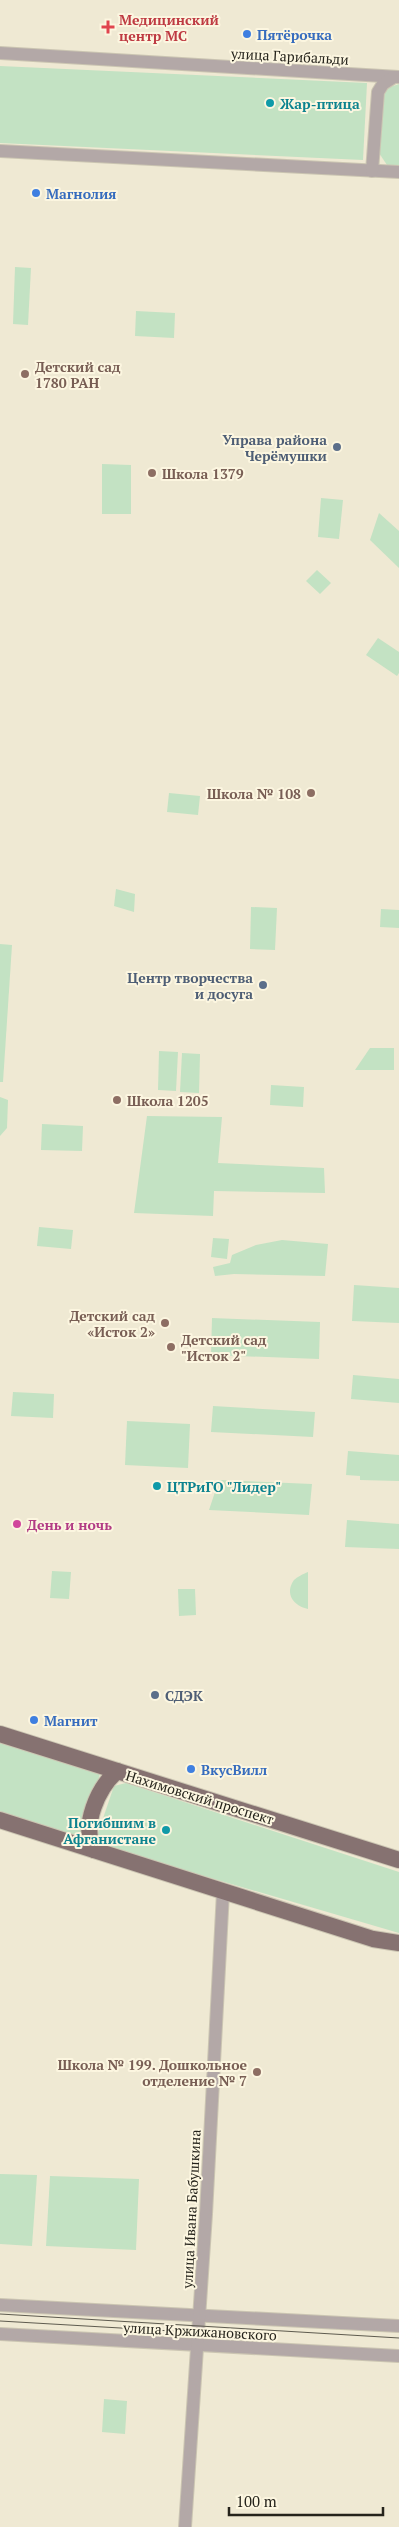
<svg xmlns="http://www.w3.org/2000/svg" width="399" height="2527" font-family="'PT Serif',serif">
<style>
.green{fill:#c3e2c3}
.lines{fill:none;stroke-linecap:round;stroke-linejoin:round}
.minor-casing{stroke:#cbc5b2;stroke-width:14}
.major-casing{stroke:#cbc5b2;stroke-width:18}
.minor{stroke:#b3a8a7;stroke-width:12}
.major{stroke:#867271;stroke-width:16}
.tram{stroke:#5e5b4f;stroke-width:1}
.health-dot{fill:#e0444e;stroke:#fcf6e0;stroke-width:2}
.shop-dot{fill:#3f7fe0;stroke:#fcf6e0;stroke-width:2}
.culture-dot{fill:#0f9aa8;stroke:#fcf6e0;stroke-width:2}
.education-dot{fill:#8d6e63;stroke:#fcf6e0;stroke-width:2}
.service-dot{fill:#5c6f8a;stroke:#fcf6e0;stroke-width:2}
.hotel-dot{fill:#d1479c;stroke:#fcf6e0;stroke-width:2}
.labels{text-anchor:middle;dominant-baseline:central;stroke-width:4;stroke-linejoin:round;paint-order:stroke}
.health-label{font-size:14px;font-weight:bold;fill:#be3a42;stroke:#fcf6e0;text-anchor:start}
.shop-label{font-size:14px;font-weight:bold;fill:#366cbe;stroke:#fcf6e0;text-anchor:start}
.street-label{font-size:14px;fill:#25231b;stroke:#fcf6e0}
.culture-label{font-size:14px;font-weight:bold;fill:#0d838f;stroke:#fcf6e0;text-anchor:start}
.education-label{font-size:14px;font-weight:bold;fill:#785e54;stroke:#fcf6e0;text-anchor:start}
.service-label{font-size:14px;font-weight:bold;fill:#4e5e75;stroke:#fcf6e0;text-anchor:end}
.hotel-label{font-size:14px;font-weight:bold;fill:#b23c85;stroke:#fcf6e0;text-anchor:start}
</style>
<rect width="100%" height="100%" fill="#efe9d3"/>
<g class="green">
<polygon points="0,66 367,83 363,160 0,143"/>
<polygon points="399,84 399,167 387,165 379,153 383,96 387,88"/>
<polygon points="15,267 31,268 28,325 13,324"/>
<polygon points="136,311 175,313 174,338 135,336"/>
<polygon points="102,464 131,465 131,514 102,514"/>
<polygon points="321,498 343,500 339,539 318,537"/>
<polygon points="379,513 399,531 399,568 370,540"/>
<polygon points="317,570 331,583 320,594 306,581"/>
<polygon points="378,638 399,652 399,673 397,676 366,655"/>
<polygon points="169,793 200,796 198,815 167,812"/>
<polygon points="116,889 135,894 134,912 114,906"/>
<polygon points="251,907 277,908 275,950 250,949"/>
<polygon points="381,909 399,910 399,928 380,927"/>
<polygon points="0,944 12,945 3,1082 0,1082"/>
<polygon points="370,1048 394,1048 394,1070 355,1070"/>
<polygon points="159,1051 178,1052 176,1091 158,1090"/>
<polygon points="182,1053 200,1054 199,1093 180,1092"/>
<polygon points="271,1085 304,1087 303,1107 270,1105"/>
<polygon points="0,1097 8,1100 7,1128 0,1136"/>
<polygon points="147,1116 222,1117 218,1163 324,1168 325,1193 214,1191 213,1216 134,1213"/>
<polygon points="42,1124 83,1126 82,1151 41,1150"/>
<polygon points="39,1227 73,1230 71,1249 37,1246"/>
<polygon points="213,1238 229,1239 227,1259 211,1257"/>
<polygon points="282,1240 328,1244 325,1276 234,1274 215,1276 213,1267 230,1263 232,1255 256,1245"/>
<polygon points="354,1285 399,1288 399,1323 352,1321"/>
<polygon points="212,1318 320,1322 319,1359 211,1355"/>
<polygon points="353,1375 399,1379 399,1403 351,1399"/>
<polygon points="13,1392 54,1394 53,1418 11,1416"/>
<polygon points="213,1406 315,1412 313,1437 211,1432"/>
<polygon points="127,1421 190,1424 188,1468 125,1465"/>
<polygon points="348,1451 399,1455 399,1481 360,1480 360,1476 346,1475"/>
<polygon points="219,1480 312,1484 309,1515 209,1510"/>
<polygon points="347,1520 399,1524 399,1549 345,1547"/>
<polygon points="52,1571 71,1572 69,1599 50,1598"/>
<path d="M308 1572V1609C294 1606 284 1594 294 1580 297 1577 303 1574 308 1572Z"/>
<polygon points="178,1589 195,1589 196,1615 179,1616"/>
<polygon points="0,1743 100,1774 80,1838 0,1812"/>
<polygon points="126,1783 399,1872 399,1933 105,1847 97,1836 114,1786"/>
<polygon points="0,2174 37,2175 32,2246 0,2244"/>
<polygon points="50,2176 139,2179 136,2250 46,2246"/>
<polygon points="104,2399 127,2401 125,2434 102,2432"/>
</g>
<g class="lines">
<defs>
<g id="minor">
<polyline points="0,53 399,77"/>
<polyline points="0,151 399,172"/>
<polyline points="372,171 378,92 383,84 394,77"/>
<polyline points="0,2305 399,2326"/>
<polyline points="0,2334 399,2356"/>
<polyline points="185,2527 206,2214 223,1892"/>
</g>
<g id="major">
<polyline points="0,1734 399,1860"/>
<polyline points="0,1820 373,1939 399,1943"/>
<path d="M94 1850C81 1825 98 1788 117 1771"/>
</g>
</defs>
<use href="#minor" class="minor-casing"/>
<use href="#major" class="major-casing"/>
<use href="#minor" class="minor"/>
<use href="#major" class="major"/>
<g class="tram">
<polyline points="0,2314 399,2338"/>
<polyline points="0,2321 275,2337"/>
</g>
</g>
<path class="health-dot" d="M105.5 19.5h5v5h5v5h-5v5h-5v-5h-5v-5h5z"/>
<g class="shop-dot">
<circle cx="247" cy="34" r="5"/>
<circle cx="36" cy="193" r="5"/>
<circle cx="34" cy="1720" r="5"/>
<circle cx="191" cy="1769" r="5"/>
</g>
<g class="culture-dot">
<circle cx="270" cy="103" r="5"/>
<circle cx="157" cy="1486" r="5"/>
<circle cx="166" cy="1830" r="5"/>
</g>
<g class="education-dot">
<circle cx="25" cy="374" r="5"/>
<circle cx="152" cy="473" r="5"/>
<circle cx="311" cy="793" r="5"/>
<circle cx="117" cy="1100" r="5"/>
<circle cx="165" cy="1323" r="5"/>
<circle cx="171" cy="1347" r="5"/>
<circle cx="257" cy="2072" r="5"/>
</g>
<g class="service-dot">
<circle cx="337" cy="447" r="5"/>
<circle cx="263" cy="985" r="5"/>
<circle cx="155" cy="1695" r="5"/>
</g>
<circle class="hotel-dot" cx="17" cy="1524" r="5"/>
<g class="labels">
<g class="health-label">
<text x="119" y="19">Медицинский<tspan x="119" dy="16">центр МС</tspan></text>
</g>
<g class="shop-label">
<text x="257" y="34">Пятёрочка</text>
<text x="46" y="193">Магнолия</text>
<text x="44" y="1720">Магнит</text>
<text x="201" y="1769">ВкусВилл</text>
</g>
<g class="street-label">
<text transform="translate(290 56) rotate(3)">улица Гарибальди</text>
<text transform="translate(200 1797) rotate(17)">Нахимовский проспект</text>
<text transform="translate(191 2209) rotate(-87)">улица Ивана Бабушкина</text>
<text transform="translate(200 2331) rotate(3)">улица Кржижановского</text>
</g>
<g class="culture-label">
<text x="280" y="103">Жар-птица</text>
<text x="167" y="1486">ЦТРиГО "Лидер"</text>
<text x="156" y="1822" text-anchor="end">Погибшим в<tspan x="156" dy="16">Афганистане</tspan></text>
</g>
<g class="education-label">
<text x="35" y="366">Детский сад<tspan x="35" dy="16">1780 РАН</tspan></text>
<text x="162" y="473">Школа 1379</text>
<text x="301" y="793" text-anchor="end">Школа № 108</text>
<text x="127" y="1100">Школа 1205</text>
<text x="155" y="1315" text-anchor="end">Детский сад<tspan x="155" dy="16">«Исток 2»</tspan></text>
<text x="181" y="1339">Детский сад<tspan x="181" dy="16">"Исток 2"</tspan></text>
<text x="247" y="2064" text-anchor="end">Школа № 199. Дошкольное<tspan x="247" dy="16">отделение № 7</tspan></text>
</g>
<g class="service-label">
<text x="327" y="439">Управа района<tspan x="327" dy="16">Черёмушки</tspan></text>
<text x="253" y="977">Центр творчества<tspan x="253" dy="16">и досуга</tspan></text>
<text x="165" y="1695" text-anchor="start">СДЭК</text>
</g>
<g class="hotel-label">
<text x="27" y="1524">День и ночь</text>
</g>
</g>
<path d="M229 2507v8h154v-8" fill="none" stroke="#25231b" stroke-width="2.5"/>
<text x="236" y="2507" font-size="15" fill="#25231b" stroke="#fcf6e0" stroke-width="4" paint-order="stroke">100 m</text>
</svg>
